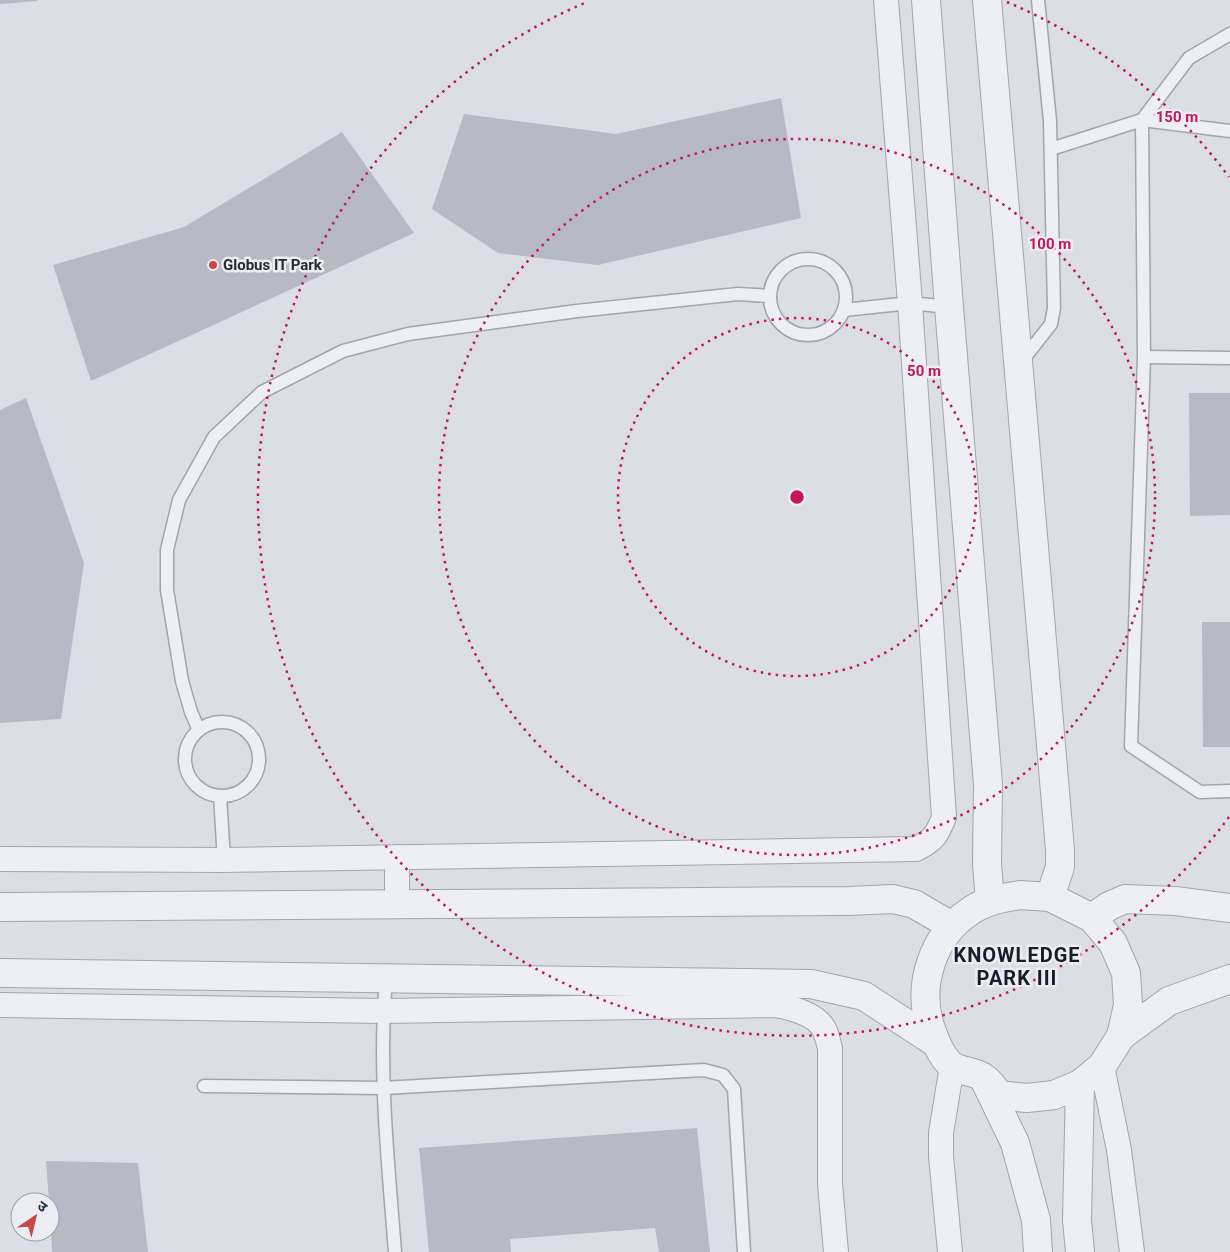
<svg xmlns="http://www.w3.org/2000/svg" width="1230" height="1252" font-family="Roboto,'Noto Sans Devanagari',sans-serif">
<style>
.building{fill:#b7b9c5}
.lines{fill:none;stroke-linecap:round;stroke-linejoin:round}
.service-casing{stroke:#a2a4af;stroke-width:15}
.minor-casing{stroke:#a2a4af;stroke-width:26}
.tertiary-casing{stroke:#a2a4af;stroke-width:30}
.service{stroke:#eeeff4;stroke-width:12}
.minor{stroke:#eeeff4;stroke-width:24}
.tertiary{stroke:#eeeff4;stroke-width:28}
.ring{fill:none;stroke:#c2185b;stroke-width:2.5;stroke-dasharray:2.5 5}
.poi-dot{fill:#c74845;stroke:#ebedf3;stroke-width:2}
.labels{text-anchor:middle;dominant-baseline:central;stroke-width:5;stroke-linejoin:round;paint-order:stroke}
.poi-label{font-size:15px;font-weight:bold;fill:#272a3b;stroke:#ebedf3;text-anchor:start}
.district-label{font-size:20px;font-weight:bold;letter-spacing:1px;fill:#191c2b;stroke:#ebedf3}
.centre{fill:#c2185b;stroke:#ebedf3;stroke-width:2.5}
.ring-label{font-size:15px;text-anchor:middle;font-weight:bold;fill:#c2185b;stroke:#ebedf3;stroke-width:5;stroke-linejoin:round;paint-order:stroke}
</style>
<rect width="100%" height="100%" fill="#dcdee5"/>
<g class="building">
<polygon points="0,0 37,0 37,1 0,4"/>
<polygon points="781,98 801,218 598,265 498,253 432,209 464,114 616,134"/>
<polygon points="342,132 414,233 91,381 53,265 184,227"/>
<polygon points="1189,393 1230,393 1230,515 1190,516"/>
<polygon points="26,398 84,563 61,719 0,723 0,410"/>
<polygon points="1202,622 1230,622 1230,747 1203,747"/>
<polygon points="697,1128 710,1252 659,1252 655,1228 510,1239 511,1252 429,1252 419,1148"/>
<polygon points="46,1161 138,1163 148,1252 52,1252 50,1202 49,1202"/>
</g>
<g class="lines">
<defs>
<g id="service">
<polyline points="1230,34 1189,58 1142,120 1230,131"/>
<polyline points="1051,149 1142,120 1144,357 1131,746 1200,792 1230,791"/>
<circle cx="808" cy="297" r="38"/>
<polyline points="844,310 910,303 949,307"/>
<polyline points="1144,357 1230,358"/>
<polyline points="1021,362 1051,324 1054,308 1050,121 1038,0"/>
<circle cx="222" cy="759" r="37"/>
<polyline points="199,730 191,712 182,681 167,590 167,550 179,500 214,437 262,392 343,351 408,334 577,311 738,294 770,296"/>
<polyline points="220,796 224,860"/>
<path d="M386 979C378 1070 388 1161 395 1252"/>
<polyline points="204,1086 383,1088 704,1070 723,1075 734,1089 744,1252"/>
</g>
<g id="minor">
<path d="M0 859 224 860 916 849C934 840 937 835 944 817L910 303 886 0"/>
<polyline points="397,904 397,857"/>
<path d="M0 1005 383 1011 775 1005C790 1007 816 1014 824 1029 827 1034 828 1042 830 1048V1184L836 1252"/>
<polyline points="1102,1066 1119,1150 1132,1252"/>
<polyline points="950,1252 941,1156 941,1133 952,1066"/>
</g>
<g id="tertiary">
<polyline points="926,0 949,307 988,784 987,864 990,901"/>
<polyline points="987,0 1060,850 1060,867 1050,897"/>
<path d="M1020 895 1050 897 1092 918 1113 943 1126 973 1128 1005 1121 1036 1102 1066 1080 1084 1054 1095 1027 1098 999 1095C995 1089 990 1082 984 1078 976 1071 961 1072 952 1066 942 1058 934 1038 930 1026 917 984 933 936 969 912 984 901 1002 898 1020 895Z"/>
<polyline points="0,907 849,901 893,899 914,904 952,926"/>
<polyline points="1092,918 1109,906 1125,899 1175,901 1230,908"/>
<polyline points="0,973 811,984 864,996 936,1043"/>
<polyline points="1121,1036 1169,1001 1230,979"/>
<polyline points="985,1081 1015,1143 1036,1220 1038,1252"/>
<polyline points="1080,1252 1077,1220 1080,1084"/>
</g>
</defs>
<use href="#service" class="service-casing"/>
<use href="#minor" class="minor-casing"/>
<use href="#tertiary" class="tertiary-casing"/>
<use href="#service" class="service"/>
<use href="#minor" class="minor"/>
<use href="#tertiary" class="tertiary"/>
</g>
<g class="ring">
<circle cx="797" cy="497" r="179"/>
<circle cx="797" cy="497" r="358"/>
<path d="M1229 817A538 538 0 1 1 587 2M1007 2A538 538 0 0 1 1229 177"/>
</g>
<circle class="poi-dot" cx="213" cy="265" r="5"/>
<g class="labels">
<g class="poi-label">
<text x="223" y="265">Globus IT Park</text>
</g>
<g class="district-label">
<text x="1017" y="955">KNOWLEDGE<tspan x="1017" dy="23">PARK III</tspan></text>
</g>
</g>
<circle cx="797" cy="497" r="8" class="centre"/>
<g class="ring-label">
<text x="1177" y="122">150 m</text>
<text x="1050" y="249">100 m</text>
<text x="924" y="376">50 m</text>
</g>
<g transform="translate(35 1217) rotate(35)"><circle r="24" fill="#ebedf3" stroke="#9d9fa9"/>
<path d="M0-4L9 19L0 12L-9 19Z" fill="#c74845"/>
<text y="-8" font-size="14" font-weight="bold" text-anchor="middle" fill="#272a3b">उ</text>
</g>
</svg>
